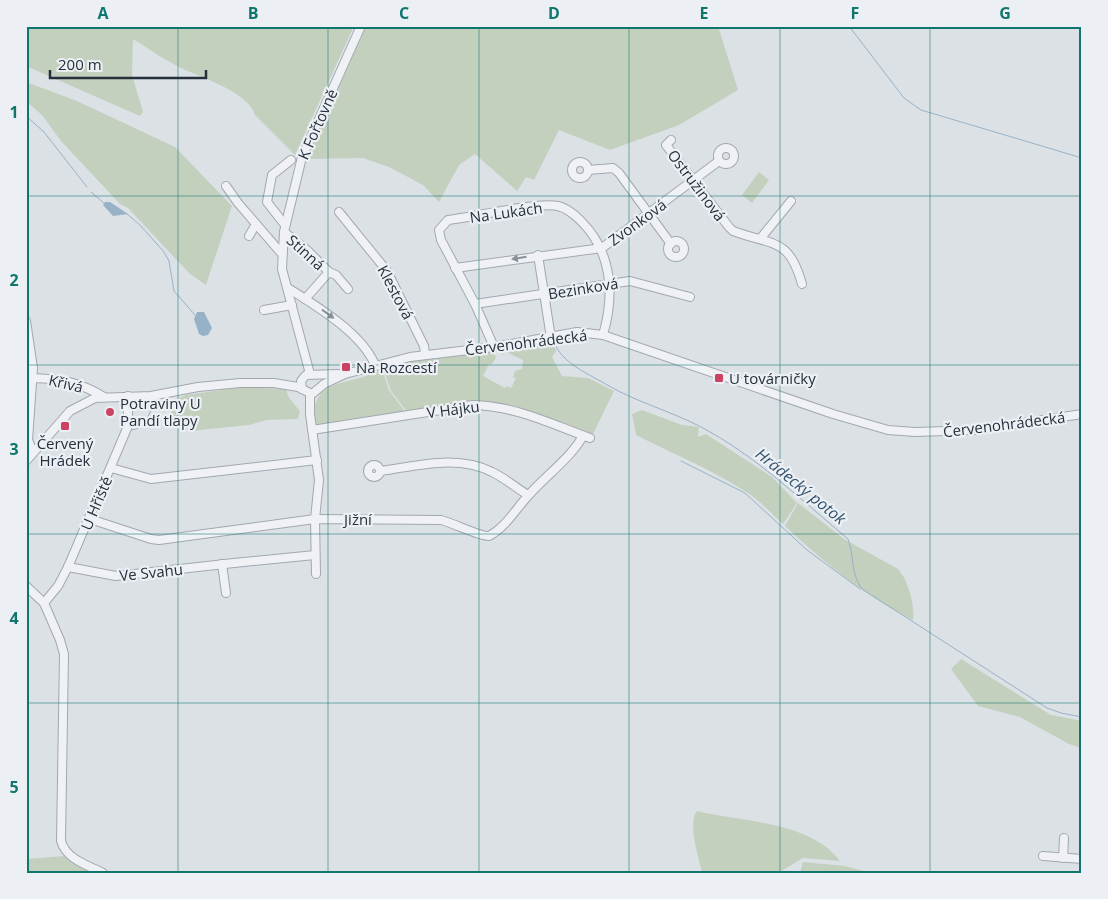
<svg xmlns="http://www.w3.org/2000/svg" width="1108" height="899" font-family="'Open Sans',sans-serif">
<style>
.green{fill:#c4d0be}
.water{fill:#97b2c6}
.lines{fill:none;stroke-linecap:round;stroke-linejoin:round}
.stream{stroke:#97b2c6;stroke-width:1}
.minor-casing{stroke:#a2a8b0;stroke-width:10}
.minor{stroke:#eff1f5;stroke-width:8}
.oneway{fill:#8a9098}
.grid{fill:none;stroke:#0f766e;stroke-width:1;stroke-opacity:0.55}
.poi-dot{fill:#cb4263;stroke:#ecf0f4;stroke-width:2}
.labels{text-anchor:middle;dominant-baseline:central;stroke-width:4.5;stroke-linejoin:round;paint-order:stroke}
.street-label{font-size:15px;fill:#26303c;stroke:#ecf0f4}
.poi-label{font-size:15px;fill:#26303c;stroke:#ecf0f4;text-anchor:start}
.water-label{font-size:16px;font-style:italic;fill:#32526f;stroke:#ecf0f4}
.neatline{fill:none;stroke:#0f766e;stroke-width:2}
.grid-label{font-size:16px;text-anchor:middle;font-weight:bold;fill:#0f766e}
</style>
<rect width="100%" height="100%" fill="#dce1e6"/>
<g class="green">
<path d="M26 26H354L295 155 255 115C248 91 199 77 179 67 163 59 148 48 133 39L132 75 143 112 140 116 26 66Z"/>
<polygon points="366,26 718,26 738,90 679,125 610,150 559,130 534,180 526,177 517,191 475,154 459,165 439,202 423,185 389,167 363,158 307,159"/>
<polygon points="26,82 77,101 175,147 232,206 206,285 190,274 128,208 120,204 61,141 42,115 26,101"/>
<polygon points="759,172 769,180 752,203 742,195"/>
<polygon points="553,343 556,351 552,357 562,376 588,378 614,391 592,436 505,405 408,413 391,391 383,368 387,367 387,365 423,357 493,351 496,358 491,365 489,364 483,376 505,388 507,386 511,388 516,378 513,377 515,371 522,369 523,360 504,351 502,355 499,350"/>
<path d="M382 369 389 390 406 413 320 426 315 423C310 390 330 385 356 379 366 377 373 372 382 369Z"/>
<polygon points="243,387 286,389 289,398 300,411 298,419 266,420 249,425 190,431 181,425 171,414 172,401 186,395"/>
<path d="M642 410 682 425 699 427 698 437 706 434 772 477 797 503 783 524C772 514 761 502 748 493 713 470 673 454 636 435L632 414Z"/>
<path d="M798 503 844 539 898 569C908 580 915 605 913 620 870 600 820 559 785 526Z"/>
<polygon points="961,659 1051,715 1082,721 1082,748 1069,744 1020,717 978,706 951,669"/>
<path d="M697 811C742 822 810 821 840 861L803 858 778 873H702C699 858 687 823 697 811Z"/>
<polygon points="65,856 99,873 26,873 26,859"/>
<polygon points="803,862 845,866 871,873 800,873"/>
</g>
<g class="water">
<polygon points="105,202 110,202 128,214 113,216 103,205"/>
<polygon points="197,312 204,312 212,328 208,335 203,336 199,334 194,319"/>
</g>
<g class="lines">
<g class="stream">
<polyline points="849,26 904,98 921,110 1082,158"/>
<polyline points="26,116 44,132 87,187"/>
<polyline points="91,192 105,204"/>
<polyline points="127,214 140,225 164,252 169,261 174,291 195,315"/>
<path d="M552 342 554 341C560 363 591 375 609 386 637 402 670 411 699 426 755 455 800 499 848 539 855 559 850 572 862 589L1047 708 1061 713 1082 717"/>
<path d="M131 430C146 429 150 412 155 400"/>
<polyline points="681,461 745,493 807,550 860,589"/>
</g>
<defs>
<g id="minor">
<path d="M671 140 666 145 729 227 733 231C773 246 789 237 802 284"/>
<circle cx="726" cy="156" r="8"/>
<circle cx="580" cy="170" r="8"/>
<polyline points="588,170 613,168 619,173 671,244"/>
<polyline points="226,186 238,203 282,254"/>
<polyline points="339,212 387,271 424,346 425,354"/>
<polyline points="285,225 267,202 272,175 291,160"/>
<polyline points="284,232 308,251 329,272 305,299"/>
<polyline points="249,236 256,224"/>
<polyline points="760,239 791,201"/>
<circle cx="676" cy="249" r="8"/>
<polyline points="538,255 551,338"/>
<polyline points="455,268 602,248 719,161"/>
<polyline points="329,272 336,275 348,289"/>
<path d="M288 288C316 306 362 333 375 365"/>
<polyline points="475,304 630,281 690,297"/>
<polyline points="264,310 292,305"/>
<polyline points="26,321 33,368 28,440 33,452"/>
<path d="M494 347 475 304 441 240 439 230 448 220C474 217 536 202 558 206 567 208 575 215 581 221 612 252 615 294 603 335"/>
<polyline points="310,374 282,269 284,232 302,157 361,26"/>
<path d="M26 378C56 378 78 381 104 397"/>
<polyline points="302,389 301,381 306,375 338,374"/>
<polyline points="310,394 310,414 319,480 315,519 316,574"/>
<path d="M312 430 473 405C516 406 551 424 590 438"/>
<polyline points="26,461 70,411 95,398 151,396 198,387 240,383 274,383 298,387 312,394 324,384 345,374 410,357 494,347 577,332 603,335 833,414 888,430 915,432 976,430 1082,414"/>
<circle cx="374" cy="471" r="6"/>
<polyline points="111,468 151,479 317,460"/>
<path d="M381 471C417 466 458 454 492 472 505 478 516 488 528 495"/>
<path d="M90 519 151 539 159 540 315 519 441 520C453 523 481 537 489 536 505 528 516 509 527 497 545 476 570 459 583 436"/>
<polyline points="234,563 315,555"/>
<polyline points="222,564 226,593"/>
<polyline points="68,567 116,576 234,563"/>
<path d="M26 586 44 603 60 640 64 654 61 841C66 859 87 865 103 873"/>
<polyline points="44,603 58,586 68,567 128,426 128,396"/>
<polyline points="1043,856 1082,859"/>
<polyline points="1063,858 1064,838"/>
</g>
</defs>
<use href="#minor" class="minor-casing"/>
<use href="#minor" class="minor"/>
</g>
<defs><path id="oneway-solid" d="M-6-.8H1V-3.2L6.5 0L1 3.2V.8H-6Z" transform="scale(1.25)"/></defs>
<g class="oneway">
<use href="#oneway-solid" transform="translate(519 258) rotate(171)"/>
<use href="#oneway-solid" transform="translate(328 314) rotate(36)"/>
</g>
<path class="grid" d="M178 26V873M328 26V873M479 26V873M629 26V873M780 26V873M930 26V873M26 196H1082M26 365H1082M26 534H1082M26 703H1082"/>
<g class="poi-dot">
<rect x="341" y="362" width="10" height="10" rx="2.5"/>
<rect x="714" y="373" width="10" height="10" rx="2.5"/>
<circle cx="110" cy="412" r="5"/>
<rect x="60" y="421" width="10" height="10" rx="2.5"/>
</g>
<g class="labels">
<g class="street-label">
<text transform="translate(317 124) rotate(-66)">K Fořtovně</text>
<text transform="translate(697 185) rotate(53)">Ostružinová</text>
<text transform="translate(506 212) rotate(-8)">Na Lukách</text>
<text transform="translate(637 222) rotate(-36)">Zvonková</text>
<text transform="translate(306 252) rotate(42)">Stinná</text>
<text transform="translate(583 288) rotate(-9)">Bezinková</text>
<text transform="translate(396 292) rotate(62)">Klestová</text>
<text transform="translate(526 342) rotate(-7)">Červenohrádecká</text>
<text transform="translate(66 383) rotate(13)">Křivá</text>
<text transform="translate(453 409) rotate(-7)">V Hájku</text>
<text transform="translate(1004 424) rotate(-7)">Červenohrádecká</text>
<text transform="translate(96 503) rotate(-67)">U Hřiště</text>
<text x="358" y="519">Jižní</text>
<text transform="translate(151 572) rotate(-6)">Ve Svahu</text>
</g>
<g class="poi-label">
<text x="356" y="367">Na Rozcestí</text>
<text x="729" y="378">U továrničky</text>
<text x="120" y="403">Potraviny U<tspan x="120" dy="17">Pandí tlapy</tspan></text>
<text x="65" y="443" text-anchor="middle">Červený<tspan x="65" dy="17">Hrádek</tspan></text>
</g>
<g class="water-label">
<text transform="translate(801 486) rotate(39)">Hrádecký potok</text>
</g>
</g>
<rect width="1108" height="899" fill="none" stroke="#ecf0f4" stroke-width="55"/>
<path d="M50 70v8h156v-8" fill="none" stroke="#26303c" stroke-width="2.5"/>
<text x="58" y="70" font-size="15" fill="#26303c" stroke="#ecf0f4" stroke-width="4" paint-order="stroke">200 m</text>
<rect x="28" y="28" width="1052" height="844" class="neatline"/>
<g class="grid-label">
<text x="103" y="19">A</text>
<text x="253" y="19">B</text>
<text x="404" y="19">C</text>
<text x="554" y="19">D</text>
<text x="704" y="19">E</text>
<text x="855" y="19">F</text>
<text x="1005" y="19">G</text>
<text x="14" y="118">1</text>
<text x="14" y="286">2</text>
<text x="14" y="455">3</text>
<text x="14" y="624">4</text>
<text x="14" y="793">5</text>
</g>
</svg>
